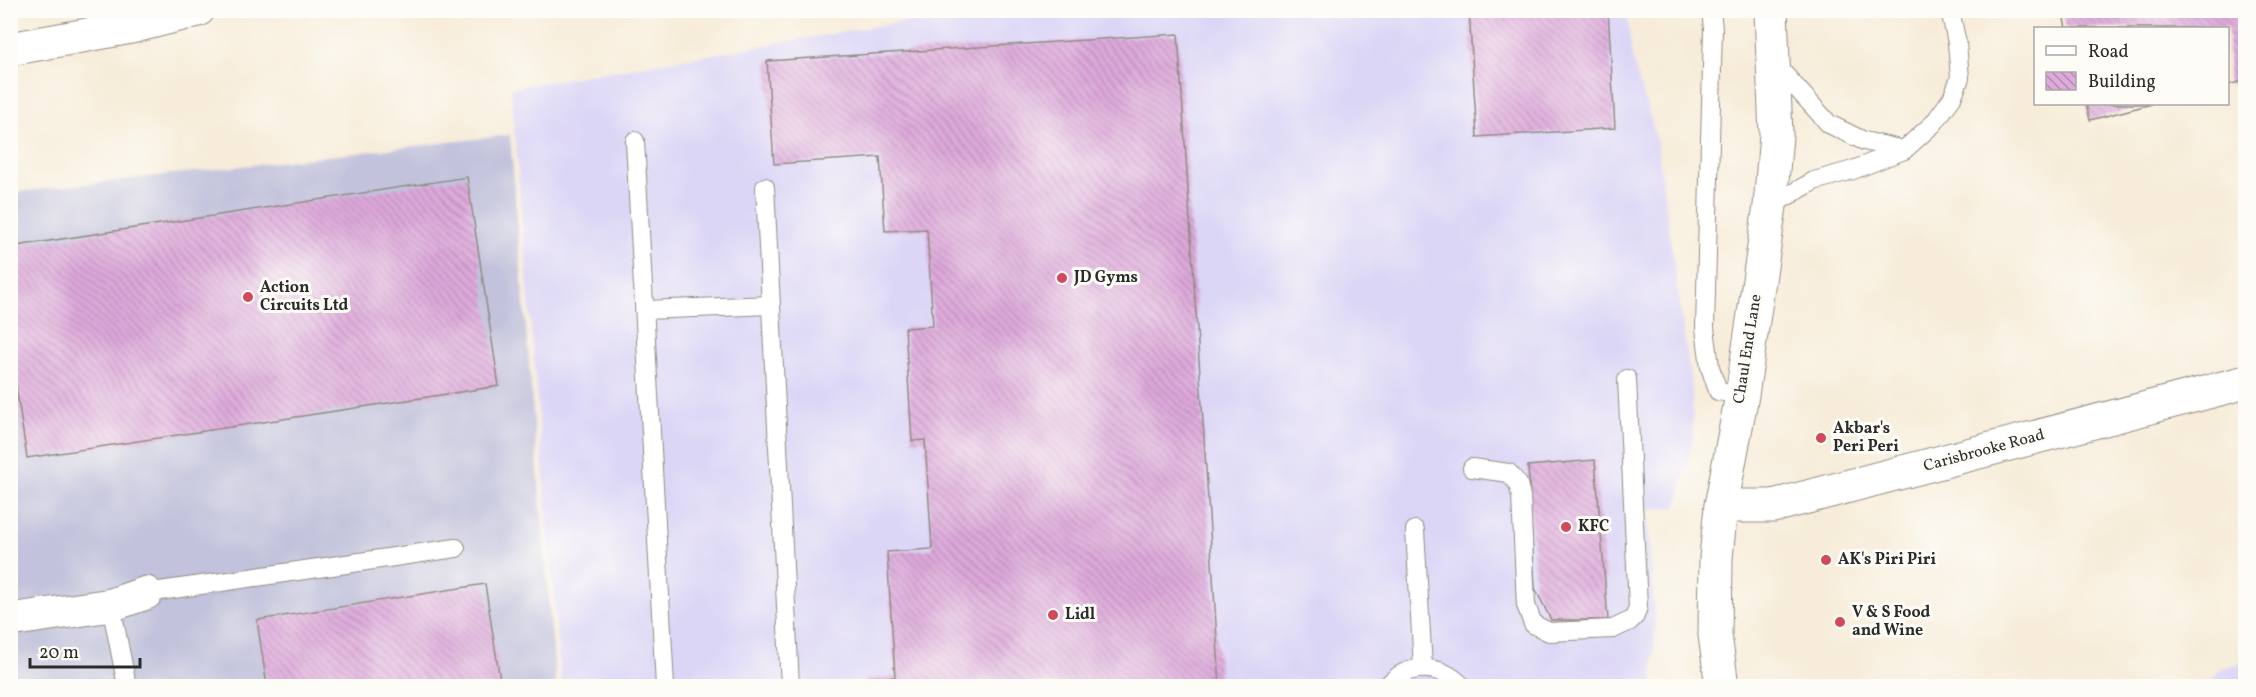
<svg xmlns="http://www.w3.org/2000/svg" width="2256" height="697" font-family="Vollkorn,serif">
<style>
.built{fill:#dcd6f6}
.industrial{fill:#c2c2dc}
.building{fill:url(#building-back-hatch)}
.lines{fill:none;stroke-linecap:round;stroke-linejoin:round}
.service-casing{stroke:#918c82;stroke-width:20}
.minor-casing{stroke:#918c82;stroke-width:35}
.tertiary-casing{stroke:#918c82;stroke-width:35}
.primary-casing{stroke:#918c82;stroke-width:35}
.service{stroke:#fff;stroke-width:18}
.minor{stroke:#fff;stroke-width:33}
.tertiary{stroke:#fff;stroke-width:33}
.primary{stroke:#fff;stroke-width:33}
.poi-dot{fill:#d1495b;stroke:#fdfcf7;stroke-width:2}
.labels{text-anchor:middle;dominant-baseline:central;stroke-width:6;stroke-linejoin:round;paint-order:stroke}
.poi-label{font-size:16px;font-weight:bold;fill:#2b2b2b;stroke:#fdfcf7;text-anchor:start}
.street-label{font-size:16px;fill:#2b2b2b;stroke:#fdfcf7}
</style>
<defs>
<pattern id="building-back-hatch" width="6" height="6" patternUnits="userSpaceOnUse" patternTransform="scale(1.5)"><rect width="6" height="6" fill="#dea9db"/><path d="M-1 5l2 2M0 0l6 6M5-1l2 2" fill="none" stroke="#b48ab2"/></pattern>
</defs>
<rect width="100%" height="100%" fill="#fdfcf7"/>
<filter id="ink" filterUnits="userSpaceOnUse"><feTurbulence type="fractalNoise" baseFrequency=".0167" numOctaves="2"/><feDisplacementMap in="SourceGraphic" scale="12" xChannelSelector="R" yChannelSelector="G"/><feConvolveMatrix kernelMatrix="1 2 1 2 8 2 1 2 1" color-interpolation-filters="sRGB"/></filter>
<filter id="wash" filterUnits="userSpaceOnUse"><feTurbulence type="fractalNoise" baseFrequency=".008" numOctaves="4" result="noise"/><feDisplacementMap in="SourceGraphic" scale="24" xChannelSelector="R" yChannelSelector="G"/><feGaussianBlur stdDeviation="1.35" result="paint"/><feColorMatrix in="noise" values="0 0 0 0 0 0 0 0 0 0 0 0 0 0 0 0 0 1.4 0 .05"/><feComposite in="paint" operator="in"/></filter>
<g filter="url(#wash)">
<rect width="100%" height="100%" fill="#f7ecd9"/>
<g class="built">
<polygon points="967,11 1627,11 1632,57 1656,137 1692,390 1693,441 1677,507 1647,509 1655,621 1653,671 1654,686 561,686 511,88"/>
<polygon points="2245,662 2245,686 2206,686 2221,669"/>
</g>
<polygon class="industrial" points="510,135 556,686 11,686 10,193"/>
<g id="blocks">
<g class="building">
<polygon points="1469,10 1608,10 1615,128 1477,137"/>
<polygon points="2062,10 2246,10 2246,80 2228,85 2228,28 2066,28"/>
<polygon points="1178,34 1220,686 865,686 865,680 895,677 887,552 932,549 925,440 912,441 905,328 933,326 927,229 885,231 880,157 774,164 767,61"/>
<polygon points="2086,104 2152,104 2090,120"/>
<polygon points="467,177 499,386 27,458 10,347 10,247"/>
<polygon points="1595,460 1608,620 1551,620 1535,588 1528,466"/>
<polygon points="485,584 501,686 267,686 257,620"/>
</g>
</g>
</g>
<g filter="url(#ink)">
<use href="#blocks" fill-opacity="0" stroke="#918c82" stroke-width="1.5"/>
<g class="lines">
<defs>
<g id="service">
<polyline points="1711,10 1713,29 1705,328 1710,367 1718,391 1742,395"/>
<polyline points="1775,64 1829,124 1864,141 1904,150"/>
<polyline points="635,141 665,686"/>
<polyline points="765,187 790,686"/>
<polyline points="1770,206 1814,181 1853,170 1904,150 1934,123 1952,98 1960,78 1957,43 1950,10"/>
<polyline points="645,310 771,305"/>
<polyline points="1472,468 1509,473 1518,484 1521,496 1526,605 1533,624 1549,632 1613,629 1630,621 1635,616 1638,607 1627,379"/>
<polyline points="1415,530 1423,668"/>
<polyline points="146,593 456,548"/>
<polyline points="111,605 127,686"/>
<path d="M1387 686C1408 662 1441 664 1462 686"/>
</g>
<g id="minor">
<polyline points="1721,506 1773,506 2246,382"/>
<polyline points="10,620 111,605 146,593"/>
</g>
<polyline id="tertiary" points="1722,686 1715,635 1716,558 1721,506 1742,395 1770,206 1776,135 1771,10"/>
<polyline id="primary" points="10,49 131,27 198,10"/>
</defs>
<use href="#service" class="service-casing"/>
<use href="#minor" class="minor-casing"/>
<use href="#tertiary" class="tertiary-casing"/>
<use href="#primary" class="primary-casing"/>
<use href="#service" class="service"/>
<use href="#minor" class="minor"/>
<use href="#tertiary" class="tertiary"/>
<use href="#primary" class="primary"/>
</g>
</g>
<g class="poi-dot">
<circle cx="1062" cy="278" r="6"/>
<circle cx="248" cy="297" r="6"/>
<circle cx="1821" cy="438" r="6"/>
<circle cx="1566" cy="527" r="6"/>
<circle cx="1826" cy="560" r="6"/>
<circle cx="1053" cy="615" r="6"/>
<circle cx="1840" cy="622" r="6"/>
</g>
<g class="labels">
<g class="poi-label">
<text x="1074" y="278">JD Gyms</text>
<text x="260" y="288">Action<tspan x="260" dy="18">Circuits Ltd</tspan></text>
<text x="1833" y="429">Akbar's<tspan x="1833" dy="18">Peri Peri</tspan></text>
<text x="1578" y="527">KFC</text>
<text x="1838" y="560">AK's Piri Piri</text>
<text x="1852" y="613">V &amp; S Food<tspan x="1852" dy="18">and Wine</tspan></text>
<text x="1065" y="615">Lidl</text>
</g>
<g class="street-label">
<text transform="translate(1748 349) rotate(-81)">Chaul End Lane</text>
<text transform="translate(1984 451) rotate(-15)">Carisbrooke Road</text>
</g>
</g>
<rect width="2256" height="697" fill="none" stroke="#fdfcf7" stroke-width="36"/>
<rect x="2034" y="27" width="195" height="78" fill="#fdfcf7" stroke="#a9a8a5" stroke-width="1.5"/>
<rect x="2046" y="46" width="30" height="9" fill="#ffffff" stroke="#a9a8a5" stroke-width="1.5"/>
<text x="2088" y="57" font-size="18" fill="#2b2b2b">Road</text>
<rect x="2046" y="72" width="30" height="18" fill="url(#building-back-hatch)" stroke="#a9a8a5" stroke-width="1.5"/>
<text x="2088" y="87" font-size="18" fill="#2b2b2b">Building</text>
<path d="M30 658v9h110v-9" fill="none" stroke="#2b2b2b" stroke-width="3"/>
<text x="39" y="658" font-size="18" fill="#2b2b2b" stroke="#fdfcf7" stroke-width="4.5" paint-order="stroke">20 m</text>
</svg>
